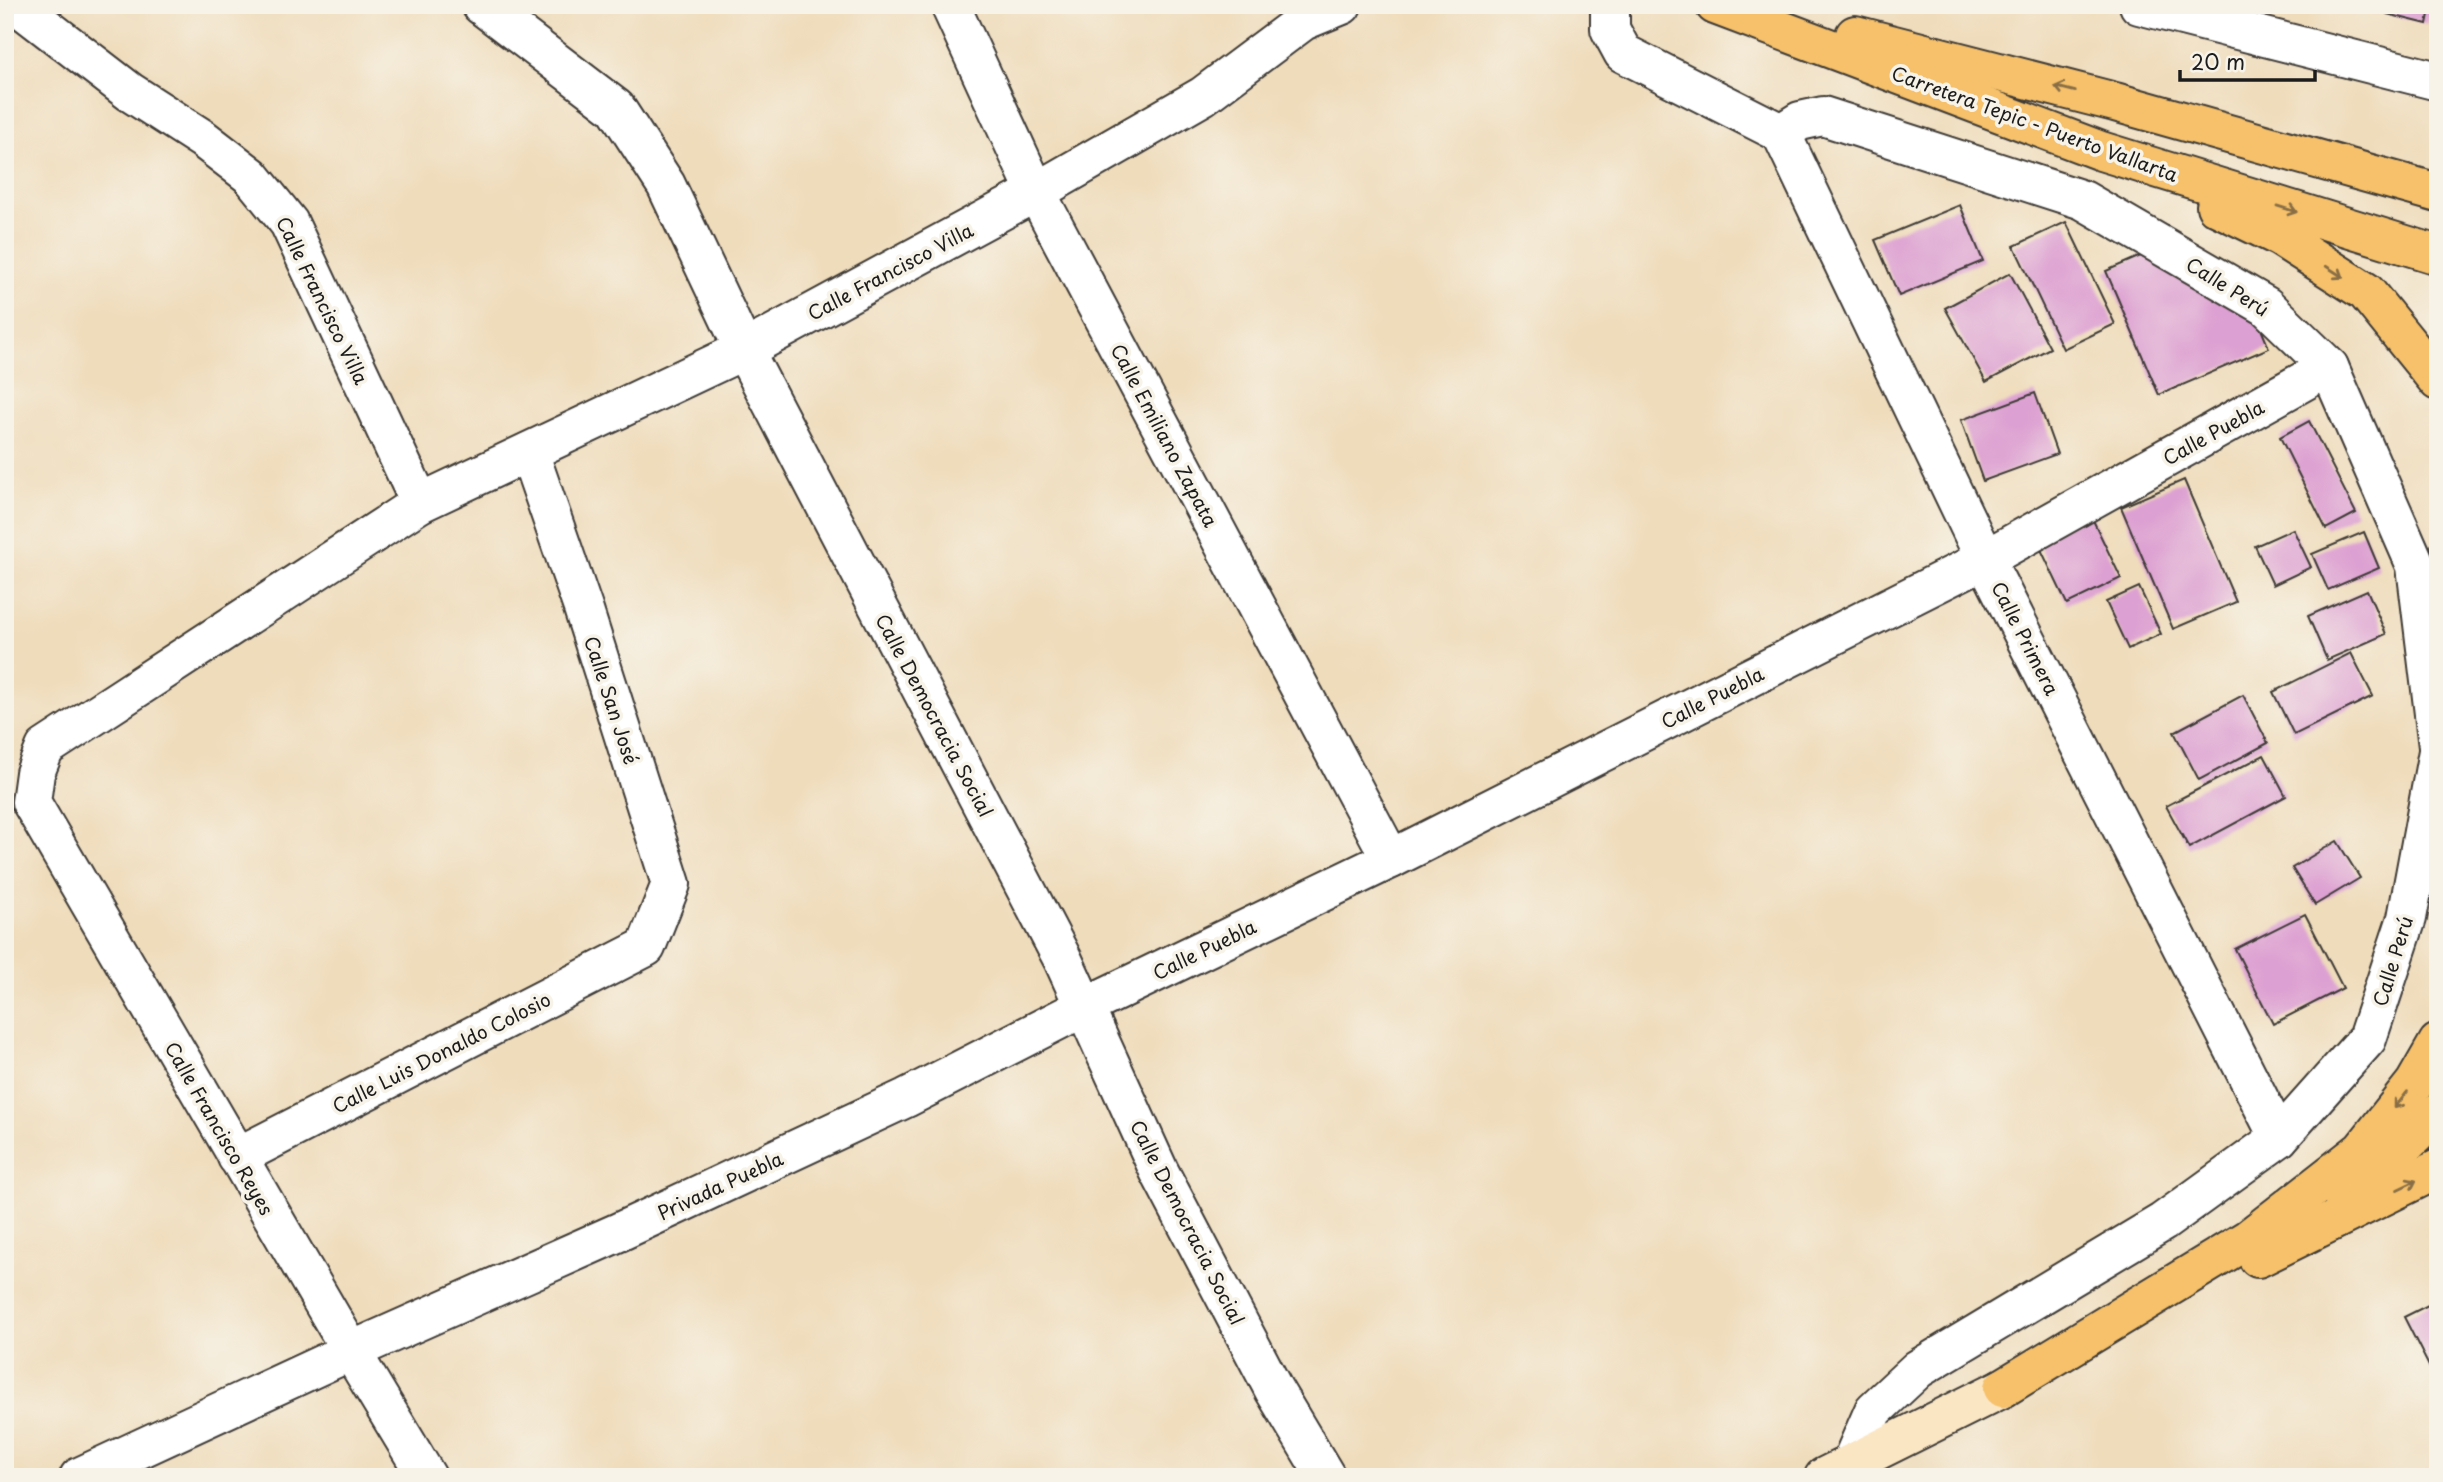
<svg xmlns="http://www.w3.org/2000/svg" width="2443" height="1482" font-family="'Playpen Sans',sans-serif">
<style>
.building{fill:#dda0d2}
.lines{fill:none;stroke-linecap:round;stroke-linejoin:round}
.minor-casing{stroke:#3c3934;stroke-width:42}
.secondary-casing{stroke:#3c3934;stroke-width:42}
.trunk-casing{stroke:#3c3934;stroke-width:42}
.minor{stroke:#fff;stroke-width:38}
.secondary{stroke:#fbe6c4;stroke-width:38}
.trunk{stroke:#f6c16b;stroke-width:38}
.oneway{stroke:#896e44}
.labels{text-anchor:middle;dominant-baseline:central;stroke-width:7;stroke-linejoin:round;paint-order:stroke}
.street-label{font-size:19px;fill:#1c1c1c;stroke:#f7f3e8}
</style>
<rect width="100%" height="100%" fill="#f7f3e8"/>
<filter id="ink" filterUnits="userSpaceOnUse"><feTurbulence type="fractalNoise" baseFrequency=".0143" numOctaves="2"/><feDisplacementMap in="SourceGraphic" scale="14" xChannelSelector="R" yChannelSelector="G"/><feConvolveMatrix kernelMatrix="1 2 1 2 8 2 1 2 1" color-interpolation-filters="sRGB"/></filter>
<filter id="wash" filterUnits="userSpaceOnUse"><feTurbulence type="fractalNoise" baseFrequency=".00686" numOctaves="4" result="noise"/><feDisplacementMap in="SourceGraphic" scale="28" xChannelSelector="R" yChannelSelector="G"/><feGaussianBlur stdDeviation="1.57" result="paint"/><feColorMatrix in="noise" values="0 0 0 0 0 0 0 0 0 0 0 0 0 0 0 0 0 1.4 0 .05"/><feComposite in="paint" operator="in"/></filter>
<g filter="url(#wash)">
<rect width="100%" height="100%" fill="#efdcbb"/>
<g id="blocks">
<g class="building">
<polygon points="2389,5 2431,5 2427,24 2387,14"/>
<polygon points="1960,205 1983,261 1899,296 1875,240"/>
<polygon points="2066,222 2115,324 2063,349 2014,246"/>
<polygon points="2157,249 2256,317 2269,348 2159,395 2106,271"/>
<polygon points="2010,273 2050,348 1986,382 1945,308"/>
<polygon points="2035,393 2057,454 1983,481 1961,420"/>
<polygon points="2309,421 2356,513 2326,529 2280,437"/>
<polygon points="2184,480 2236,602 2173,629 2121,507"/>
<polygon points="2090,514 2121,578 2067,604 2036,539"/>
<polygon points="2293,529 2311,567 2273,585 2255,546"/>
<polygon points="2364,532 2379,568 2328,590 2312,554"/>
<polygon points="2139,587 2161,634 2128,649 2106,602"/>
<polygon points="2367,590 2386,634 2327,660 2308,616"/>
<polygon points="2351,653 2373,696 2294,735 2273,692"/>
<polygon points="2243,695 2268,743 2199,780 2174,732"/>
<polygon points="2264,755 2286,796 2189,848 2166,806"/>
<polygon points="2337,841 2360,878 2315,905 2292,868"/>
<polygon points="2305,914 2343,988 2273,1024 2235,949"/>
<polygon points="2438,1300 2438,1384 2404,1317"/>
</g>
</g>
</g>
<g filter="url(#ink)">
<use href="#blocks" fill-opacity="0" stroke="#3c3934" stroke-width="2"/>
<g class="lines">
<defs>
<g id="minor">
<polyline points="17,5 130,92 203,139 251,176 289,223 420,503"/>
<polyline points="481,5 616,108 666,185 744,350 1063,960 1159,1171 1274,1390 1326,1477"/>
<polyline points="950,5 1036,192 1391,859"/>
<polyline points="1610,5 1610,29 1623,53 1781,133"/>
<polyline points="2139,5 2438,81"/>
<polyline points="1781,133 1985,559 2279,1138"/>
<polyline points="1781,133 1800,121 1823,116 2083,200 2266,306 2329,367 2416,566 2438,747"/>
<polyline points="237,1157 646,947 671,884 583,608 529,452"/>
<polyline points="1851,1463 1874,1410 1918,1369 2163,1222 2279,1138 2367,1039 2407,918 2438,751"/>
<polyline points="79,1477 351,1351 619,1232 906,1098 1084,1007 1391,859 1985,559 2329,367"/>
<polyline points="427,1477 351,1351 31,802 35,773 45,748 420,503 744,350 1036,192 1203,96 1303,21 1342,5"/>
</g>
<polyline id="secondary" points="1824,1477 2003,1388"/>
<g id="trunk">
<polyline points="1715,5 2101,151 2438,255"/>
<polyline points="1855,35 2115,102 2438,193"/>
<polyline points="2216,206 2280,237 2366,292 2438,381"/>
<polyline points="2343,1197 2379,1170 2438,1113"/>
<polyline points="2258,1258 2438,1169"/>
<polyline points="2003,1388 2248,1239 2362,1150 2415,1083 2438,1043"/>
</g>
</defs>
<use href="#minor" class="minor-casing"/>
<use href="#secondary" class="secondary-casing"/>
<use href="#trunk" class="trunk-casing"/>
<use href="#minor" class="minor"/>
<use href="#secondary" class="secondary"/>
<use href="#trunk" class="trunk"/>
</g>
<defs><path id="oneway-shaft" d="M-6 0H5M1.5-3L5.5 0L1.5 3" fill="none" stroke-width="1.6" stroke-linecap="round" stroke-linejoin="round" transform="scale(1.75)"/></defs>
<g class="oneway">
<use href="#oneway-shaft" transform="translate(2065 89) rotate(-166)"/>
<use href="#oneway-shaft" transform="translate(2287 209) rotate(17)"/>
<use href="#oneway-shaft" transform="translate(2335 272) rotate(33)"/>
<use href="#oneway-shaft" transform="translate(2401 1100) rotate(128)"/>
<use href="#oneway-shaft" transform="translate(2407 1185) rotate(-26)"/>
</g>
</g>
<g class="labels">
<g class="street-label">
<text transform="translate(2035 123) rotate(20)">Carretera Tepic - Puerto Vallarta</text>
<text transform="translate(890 271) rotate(-28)">Calle Francisco Villa</text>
<text transform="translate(2228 286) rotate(32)">Calle Perú</text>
<text transform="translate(323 300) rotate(64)">Calle Francisco Villa</text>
<text transform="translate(2213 432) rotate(-29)">Calle Puebla</text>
<text transform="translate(1165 435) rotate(62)">Calle Emiliano Zapata</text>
<text transform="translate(2026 638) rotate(63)">Calle Primera</text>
<text transform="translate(1712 697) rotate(-27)">Calle Puebla</text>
<text transform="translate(612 700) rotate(72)">Calle San José</text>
<text transform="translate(935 715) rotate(62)">Calle Democracia Social</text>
<text transform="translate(1204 949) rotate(-26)">Calle Puebla</text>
<text transform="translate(2392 961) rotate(-73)">Calle Perú</text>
<text transform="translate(441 1052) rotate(-27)">Calle Luis Donaldo Colosio</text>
<text transform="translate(220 1128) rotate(60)">Calle Francisco Reyes</text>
<text transform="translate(720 1185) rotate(-25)">Privada Puebla</text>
<text transform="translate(1188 1222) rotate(63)">Calle Democracia Social</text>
</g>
</g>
<rect width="2443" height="1482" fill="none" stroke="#f7f3e8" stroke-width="28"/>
<path d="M2180 70v10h135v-10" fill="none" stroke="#1c1c1c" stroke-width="3.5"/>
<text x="2191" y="70" font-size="21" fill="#1c1c1c" stroke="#f7f3e8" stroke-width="5" paint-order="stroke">20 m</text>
</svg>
